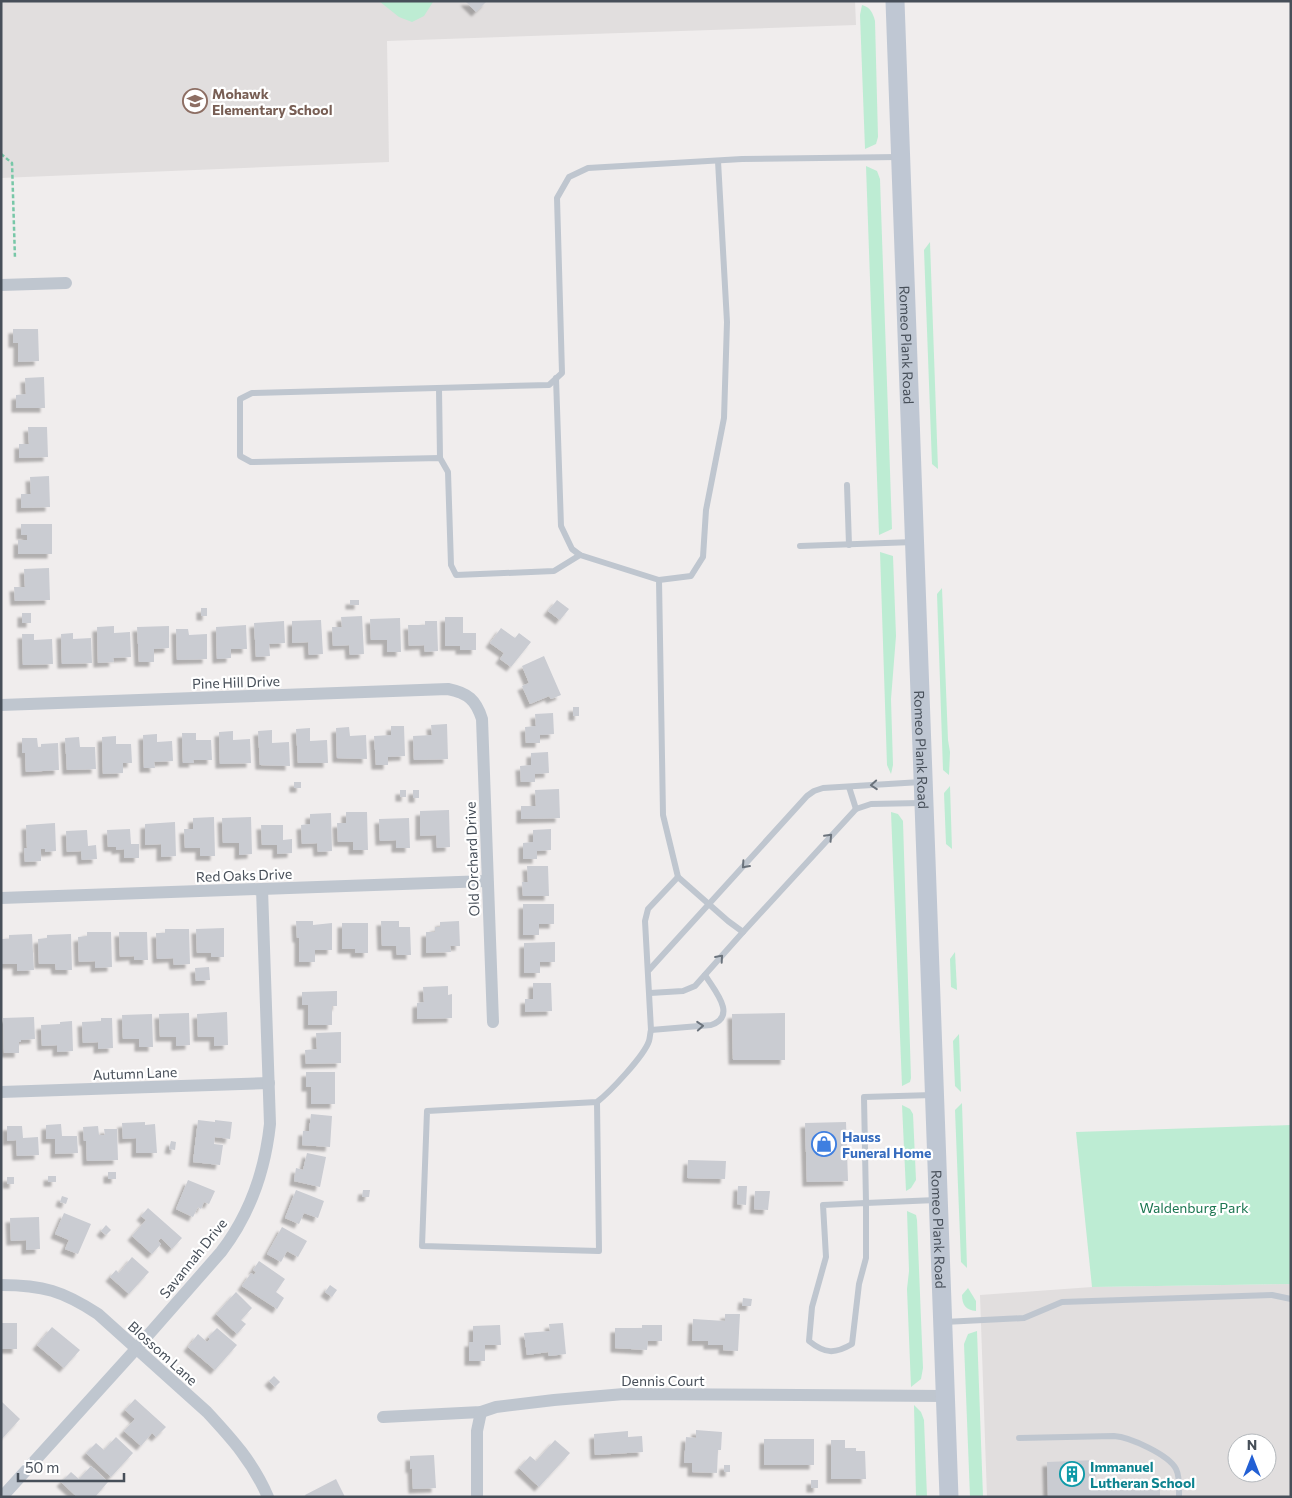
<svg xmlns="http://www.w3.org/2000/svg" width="1292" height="1498" font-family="Commissioner,sans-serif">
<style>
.education{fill:#e1dede;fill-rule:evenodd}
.green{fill:#bdecd3}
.building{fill:#caccd2;filter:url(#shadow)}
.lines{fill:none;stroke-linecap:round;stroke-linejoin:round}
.path{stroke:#77c7a7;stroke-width:2.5;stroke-dasharray:4 2.5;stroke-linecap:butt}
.service{stroke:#bfc6cf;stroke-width:6}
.minor{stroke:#bfc6cf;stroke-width:12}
.secondary{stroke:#bfc7d3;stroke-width:19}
.oneway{stroke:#6b737c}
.labels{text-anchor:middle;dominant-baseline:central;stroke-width:4.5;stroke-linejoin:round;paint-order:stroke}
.education-label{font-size:14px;font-weight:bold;fill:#785e54;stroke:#fff;text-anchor:start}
.street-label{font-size:14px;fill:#474f59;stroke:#fff}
.shop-label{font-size:14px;font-weight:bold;fill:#366cbe;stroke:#fff;text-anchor:start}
.park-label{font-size:14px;fill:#1c7651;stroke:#fff}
.culture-label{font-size:14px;font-weight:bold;fill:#0d838f;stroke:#fff;text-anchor:start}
</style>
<defs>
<filter id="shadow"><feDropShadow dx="-4.5" dy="4.5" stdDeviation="1" flood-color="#0004"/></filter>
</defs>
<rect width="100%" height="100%" fill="#f0eded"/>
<g class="education">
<polygon points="1,1 855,1 856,25 387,41 389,162 1,178"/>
<path d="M1291 1284V1497H987L980 1295 1092 1287ZM1237 1443H1267V1473H1237Z"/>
</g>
<g class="green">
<polygon points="379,1 433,1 433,2 424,16 412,22 399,17"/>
<path d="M862 5C870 7 873 13 875 21L878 137 876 144 865 149 860 15Z"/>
<polygon points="866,166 877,171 880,179 892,529 879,535"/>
<polygon points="930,242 938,469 932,464 924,250"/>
<polygon points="880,552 893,556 896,636 891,699 893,765 891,774 887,765"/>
<polygon points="942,588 948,740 950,752 949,775 943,770 937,594"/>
<polygon points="950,786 952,849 946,844 944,793"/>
<polygon points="891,812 898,814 903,821 911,1078 910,1082 902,1086"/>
<polygon points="955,952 957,990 951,987 950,959"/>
<polygon points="959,1034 961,1092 955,1086 953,1041"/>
<polygon points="962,1103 967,1268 961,1262 955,1110"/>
<polygon points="902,1105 910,1109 913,1114 916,1180 911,1188 906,1191"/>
<polygon points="1291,1125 1291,1284 1092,1287 1076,1132"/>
<polygon points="907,1211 916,1215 917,1220 923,1368 921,1379 911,1387 907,1289 909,1271"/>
<path d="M968 1288 976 1301V1311C966 1310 962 1305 962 1295Z"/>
<polygon points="977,1331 983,1497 970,1497 964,1344 968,1334"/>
<polygon points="914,1405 921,1412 924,1420 927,1497 916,1497"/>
</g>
<g class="building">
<polygon points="465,1 487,1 476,12"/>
<polygon points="13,329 38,329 39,361 18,362 18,343 13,343"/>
<polygon points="44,377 45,408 16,408 16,395 26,394 25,378"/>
<polygon points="28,427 47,427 48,457 19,458 19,444 29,444"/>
<polygon points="49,476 50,507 21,508 21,494 31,494 30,477"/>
<polygon points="21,524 52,524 52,554 18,554 18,540 27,540 27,535 21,535"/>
<polygon points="49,568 50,600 15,601 14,587 25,587 24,569"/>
<rect x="350" y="600" width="9" height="5"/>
<polygon points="557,600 569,609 560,620 548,611"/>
<rect x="201" y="608" width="6" height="8"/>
<rect x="22" y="613" width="9" height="10"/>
<polygon points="362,616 364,654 350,655 349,645 333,646 332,627 342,627 341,617"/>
<polygon points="445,617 463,617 463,633 476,633 476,650 460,650 460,646 445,646"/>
<polygon points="400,618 401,652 387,652 387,640 371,640 370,619"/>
<polygon points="321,620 323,654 309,655 308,642 292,643 292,621"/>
<polygon points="284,621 285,643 269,644 270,656 256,657 254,623"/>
<polygon points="425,621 437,621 438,651 425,652 424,645 409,646 408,625 425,625"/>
<polygon points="246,625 247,649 231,649 231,658 217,659 216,627"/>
<polygon points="114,626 114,633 130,632 131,657 113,658 114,662 98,663 97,627"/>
<polygon points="169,626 169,648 154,649 154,662 139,662 137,627"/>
<polygon points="501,628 515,638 519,633 531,642 511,667 500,659 504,653 490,643"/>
<polygon points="176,629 188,629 189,635 207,634 207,659 177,660"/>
<polygon points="73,633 73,639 91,638 92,663 62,664 61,634"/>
<polygon points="22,634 34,634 34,640 52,639 53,664 23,665"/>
<polygon points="544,656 561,695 551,699 549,696 530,704 522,686 529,683 522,666"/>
<rect x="573" y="707" width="6" height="9"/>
<polygon points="553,713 554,734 540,735 540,743 526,743 525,727 536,726 535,714"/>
<polygon points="447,724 448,759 414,760 413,736 432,735 431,725"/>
<polygon points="391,726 404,726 405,756 388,757 388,765 376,765 374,736 391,735"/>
<polygon points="349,727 350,736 366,735 367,759 337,758 336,728"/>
<polygon points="310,728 310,741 327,740 328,763 298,763 296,729"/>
<polygon points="272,730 272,743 289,742 290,766 260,765 258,731"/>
<polygon points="233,731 233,740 250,739 251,763 220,764 219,732"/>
<polygon points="182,733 196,733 196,740 211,740 212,760 193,760 194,763 183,763"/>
<polygon points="157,734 157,742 172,741 173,761 154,762 155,768 144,768 143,735"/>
<polygon points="116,736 116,744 131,744 132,763 123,763 123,773 103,774 102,737"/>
<polygon points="79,737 80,747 95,747 96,769 67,770 65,738"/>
<polygon points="22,738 37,738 38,747 41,747 41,744 58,743 59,770 26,772 25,753 22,753"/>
<polygon points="548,752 549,773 535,774 535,782 521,782 520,766 531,765 531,753"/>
<rect x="294" y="782" width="7" height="6"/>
<polygon points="559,789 560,818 521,819 521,806 536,806 535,790"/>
<rect x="400" y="790" width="6" height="7"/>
<rect x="413" y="790" width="6" height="8"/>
<polygon points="449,810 450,847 437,848 436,835 420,836 420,811"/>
<polygon points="346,812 367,812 368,850 353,850 353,842 338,842 337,823 346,823"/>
<polygon points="331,813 332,851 318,852 317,843 302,844 301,825 310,824 310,814"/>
<polygon points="214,817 215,856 200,856 200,848 185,848 184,829 193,829 193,818"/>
<polygon points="251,817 252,854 239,855 239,843 223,843 222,818"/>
<polygon points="409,818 410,848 396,848 396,840 380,841 379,819"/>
<polygon points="175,822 176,856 161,857 161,844 145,845 145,824"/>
<polygon points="55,823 56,851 45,852 45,849 41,849 41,861 25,862 24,848 27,848 26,825"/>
<polygon points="261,825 283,825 283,840 292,839 292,853 277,854 277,845 262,845"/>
<polygon points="130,829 131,844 139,844 139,858 124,858 124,849 116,850 116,847 108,847 107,830"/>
<polygon points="551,829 551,850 537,851 537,859 523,859 523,843 533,842 533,830"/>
<polygon points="87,830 88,846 96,845 97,859 82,860 81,851 67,852 66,831"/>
<polygon points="527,866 548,866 549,896 523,896 522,882 528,882"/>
<polygon points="523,904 554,904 554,924 539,924 539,935 523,935"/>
<polygon points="296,921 313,921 313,925 332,923 332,950 315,950 315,962 299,962 299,938 297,938"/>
<polygon points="381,921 399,921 399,927 410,927 411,955 397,955 396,946 382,946"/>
<polygon points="459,921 460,946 450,946 451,952 426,953 426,932 435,932 435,927 440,927 440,922"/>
<polygon points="342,923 368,923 368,953 355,953 355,949 342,949"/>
<polygon points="224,928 224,957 211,957 211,953 197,953 196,929"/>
<polygon points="165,929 189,929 190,964 174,965 173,958 157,959 156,933 165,933"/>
<polygon points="87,932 111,932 112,967 95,968 95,961 79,962 78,937 87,936"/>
<polygon points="119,932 147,932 148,960 134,960 134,956 120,957"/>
<polygon points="32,934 34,970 17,971 17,964 1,964 1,939 9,939 9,935"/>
<polygon points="71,934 72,970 56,970 55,964 39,964 38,939 47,938 47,935"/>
<polygon points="555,942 555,962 540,962 540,973 524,973 524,943"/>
<polygon points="209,967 210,980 196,981 195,968"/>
<polygon points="533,983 551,983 552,1011 525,1012 525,999 533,999"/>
<polygon points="448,986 448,995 452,994 452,1018 417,1019 417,1003 424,1002 423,987"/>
<polygon points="337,991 337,1006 332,1006 332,1025 308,1025 308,1005 302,1005 302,992"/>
<polygon points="227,1012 228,1045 214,1046 214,1037 198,1037 197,1014"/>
<polygon points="189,1013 190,1045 176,1046 176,1037 160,1037 159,1014"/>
<polygon points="785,1013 785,1060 733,1060 732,1014"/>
<polygon points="152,1014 153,1047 139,1047 139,1039 123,1039 122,1015"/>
<polygon points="34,1017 35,1039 21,1040 21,1042 19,1042 19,1053 4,1053 3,1018"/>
<polygon points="101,1018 112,1018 113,1048 98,1049 98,1042 83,1043 82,1022 101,1021"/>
<polygon points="72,1021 73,1051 57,1052 57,1045 42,1046 41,1025 60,1024 60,1022"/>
<polygon points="341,1032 341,1063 306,1064 305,1050 317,1049 316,1033"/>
<polygon points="306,1072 335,1072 335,1104 311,1104 311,1087 306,1087"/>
<polygon points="311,1114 332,1116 330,1147 302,1145 303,1131 309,1131"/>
<polygon points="198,1120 215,1122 215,1120 232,1122 230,1139 215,1137 214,1144 223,1145 220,1165 193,1162"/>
<polygon points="145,1122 145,1125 155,1124 157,1153 136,1153 136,1138 123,1139 122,1123"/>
<polygon points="846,1122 848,1181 807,1182 805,1123"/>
<polygon points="61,1124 62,1136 77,1136 78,1153 55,1154 55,1139 46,1139 46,1125"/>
<polygon points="7,1126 22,1126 23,1138 38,1137 39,1155 17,1156 16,1140 7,1141"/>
<polygon points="98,1126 99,1135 105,1135 104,1129 117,1129 118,1160 87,1161 86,1141 84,1141 83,1127"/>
<polygon points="171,1141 176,1142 175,1150 169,1149"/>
<polygon points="307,1153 326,1157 320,1187 294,1181 296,1168 303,1170"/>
<polygon points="688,1160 726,1161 725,1179 687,1178"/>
<rect x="108" y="1172" width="8" height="7"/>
<rect x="48" y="1176" width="8" height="6"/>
<rect x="7" y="1177" width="7" height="7"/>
<polygon points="188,1180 215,1191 209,1204 204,1202 201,1209 198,1207 193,1217 176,1209"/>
<polygon points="738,1186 747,1186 746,1205 737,1204"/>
<polygon points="296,1190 324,1201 318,1218 304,1213 299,1224 285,1218"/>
<polygon points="363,1190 370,1190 369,1197 362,1197"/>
<polygon points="755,1191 770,1191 768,1210 754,1209"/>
<polygon points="62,1196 68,1198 66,1204 60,1202"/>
<polygon points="148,1208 182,1238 172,1249 161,1238 158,1241 161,1244 152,1254 132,1236 146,1220 141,1216"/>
<polygon points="64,1213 91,1224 78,1254 65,1249 69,1240 55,1234"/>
<polygon points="39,1217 40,1249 26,1250 26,1240 11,1241 10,1218"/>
<polygon points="106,1225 111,1230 106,1235 101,1231"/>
<polygon points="282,1227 307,1241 298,1257 287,1251 281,1262 267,1254"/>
<polygon points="132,1257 149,1272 129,1294 110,1277 116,1270 119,1273"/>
<polygon points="259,1261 285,1279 276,1292 284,1298 277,1309 242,1286 251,1273 254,1275 256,1272 253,1270"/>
<polygon points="330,1285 337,1290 332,1297 325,1292"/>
<polygon points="236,1292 252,1308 241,1320 246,1324 237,1334 216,1314"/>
<polygon points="743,1298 752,1299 751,1306 742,1306"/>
<polygon points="725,1314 740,1314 738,1351 723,1350 723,1345 708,1345 708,1341 692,1341 693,1319 725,1321"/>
<rect x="1" y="1323" width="16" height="26"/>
<polygon points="563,1323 566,1354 549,1356 548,1352 527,1355 524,1333 550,1331 549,1324"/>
<polygon points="500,1325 501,1345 485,1345 485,1361 469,1361 469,1342 473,1342 473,1326"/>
<polygon points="642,1325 662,1325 662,1341 648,1341 647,1350 615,1348 615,1328 642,1328"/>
<polygon points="52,1327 80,1350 64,1368 37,1345"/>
<polygon points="217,1328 237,1345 215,1370 188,1347 198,1334 207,1342 210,1339 208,1337"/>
<polygon points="274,1376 280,1382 275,1387 269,1381"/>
<polygon points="135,1399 166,1427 156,1437 152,1433 141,1446 124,1431 135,1419 125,1410"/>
<polygon points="1,1401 20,1419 1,1440"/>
<polygon points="696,1430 722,1432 721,1450 718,1450 717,1473 692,1472 692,1463 684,1463 686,1437 696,1438"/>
<polygon points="628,1431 628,1437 642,1436 643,1452 595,1455 594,1434"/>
<polygon points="116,1437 133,1453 111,1477 86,1453 96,1443 104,1450"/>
<rect x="764" y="1439" width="50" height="26"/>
<polygon points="555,1440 570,1453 539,1487 519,1468 530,1456 536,1461"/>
<polygon points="831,1440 845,1440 845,1448 856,1448 856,1451 865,1451 866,1479 831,1479"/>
<polygon points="434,1455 436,1488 413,1489 412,1468 410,1469 410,1456"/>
<polygon points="1095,1460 1096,1488 1160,1486 1160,1497 1048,1497 1047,1462"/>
<rect x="724" y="1465" width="6" height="7"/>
<polygon points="91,1466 108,1482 95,1497 77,1497 61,1482 71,1472 79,1479"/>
<polygon points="336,1479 345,1497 306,1497 305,1495"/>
<rect x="811" y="1480" width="7" height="8"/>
</g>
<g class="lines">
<polyline class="path" points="1,154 12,163 15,259"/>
<g class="service">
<polyline points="556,378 561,526 572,549 580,555 659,580 663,815 678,877"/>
<polyline points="439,389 440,458"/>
<polyline points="847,485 849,545"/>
<polyline points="800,546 914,542"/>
<polyline points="580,555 554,571 456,575 451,565 448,472 440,458 251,462 240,456 240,399 252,393 549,385 562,373 557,198 569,177 588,168 742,159 898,157"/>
<polyline points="659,580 691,576 703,557 706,510 724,418 727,322 718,161"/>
<polyline points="849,787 856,809"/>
<polyline points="649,970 807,796 814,791 823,788 921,782"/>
<polyline points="650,993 683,991 695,986 743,932 856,809 871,804 921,803"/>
<path d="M651 1030 711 1025C738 1016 714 990 705 975"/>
<polyline points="933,1095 864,1097 866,1203 936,1200"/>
<path d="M597 1102 599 1251 422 1246 427 1111 597 1102C610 1092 644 1056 649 1041 650 1038 650 1033 651 1030L645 921 648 909 678 877 728 921 743 932"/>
<path d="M866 1203V1258L859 1284 852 1344C835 1354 825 1354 809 1341L812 1307 826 1257 823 1205Z"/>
<polyline points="944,1322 1024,1318 1062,1302 1272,1295 1291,1299"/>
<path d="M1019 1438 1114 1436C1130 1437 1169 1455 1176 1469 1180 1477 1179 1488 1179 1497"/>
</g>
<g class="minor">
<polyline points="1,285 66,283"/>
<path d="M1 705 448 689C468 693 476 700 482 719L493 1022"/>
<polyline points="1,898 487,881"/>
<polyline points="1,1092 269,1083"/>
<path d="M1 1285C43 1285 63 1291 98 1314L207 1412C232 1439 253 1462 268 1497"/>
<polyline points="383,1417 481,1412 496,1407 554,1400 624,1394 945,1396"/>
<path d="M2 1497 136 1349 221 1252C250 1214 265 1171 270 1124L262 889"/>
<polyline points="477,1497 477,1431 481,1412"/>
</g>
<path class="secondary" id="s1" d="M895 1 949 1497"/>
</g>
<defs><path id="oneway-chevron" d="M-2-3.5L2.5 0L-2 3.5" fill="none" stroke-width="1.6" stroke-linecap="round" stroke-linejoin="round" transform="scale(1.25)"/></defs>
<g class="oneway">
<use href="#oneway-chevron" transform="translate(874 785) rotate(176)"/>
<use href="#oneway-chevron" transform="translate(829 837) rotate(-47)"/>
<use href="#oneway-chevron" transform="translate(745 865) rotate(132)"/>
<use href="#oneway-chevron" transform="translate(720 958) rotate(-49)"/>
<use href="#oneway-chevron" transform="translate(700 1026) rotate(-4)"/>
</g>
<defs>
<symbol id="school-ring" viewBox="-11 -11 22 22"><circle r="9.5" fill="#fff" stroke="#8d6e63" stroke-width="1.5"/><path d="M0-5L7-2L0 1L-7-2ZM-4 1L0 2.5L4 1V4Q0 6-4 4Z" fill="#8d6e63"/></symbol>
<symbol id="shop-ring" viewBox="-11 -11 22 22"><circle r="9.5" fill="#fff" stroke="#3f7fe0" stroke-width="1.5"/><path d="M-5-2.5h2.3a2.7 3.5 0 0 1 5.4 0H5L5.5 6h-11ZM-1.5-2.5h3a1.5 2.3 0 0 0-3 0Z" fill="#3f7fe0"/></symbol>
<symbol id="building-ring" viewBox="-11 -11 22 22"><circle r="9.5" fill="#fff" stroke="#0f9aa8" stroke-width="1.5"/><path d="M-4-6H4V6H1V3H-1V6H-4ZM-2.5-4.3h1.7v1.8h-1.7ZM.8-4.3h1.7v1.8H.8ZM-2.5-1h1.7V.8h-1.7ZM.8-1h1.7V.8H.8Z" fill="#0f9aa8"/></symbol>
</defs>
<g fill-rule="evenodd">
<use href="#school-ring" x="181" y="87" width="28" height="28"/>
<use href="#shop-ring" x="810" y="1130" width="28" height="28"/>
<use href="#building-ring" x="1058" y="1460" width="28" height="28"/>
</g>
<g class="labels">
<g class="education-label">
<text x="212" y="93">Mohawk<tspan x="212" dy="16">Elementary School</tspan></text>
</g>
<g class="street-label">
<text stroke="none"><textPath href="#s1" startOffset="344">Romeo Plank Road</textPath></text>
<text transform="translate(236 682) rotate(-2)">Pine Hill Drive</text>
<text stroke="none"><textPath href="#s1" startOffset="749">Romeo Plank Road</textPath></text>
<text transform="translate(472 859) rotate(-92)">Old Orchard Drive</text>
<text transform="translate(244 875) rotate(-2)">Red Oaks Drive</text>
<text transform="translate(135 1073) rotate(-2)">Autumn Lane</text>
<text stroke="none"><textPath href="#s1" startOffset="1229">Romeo Plank Road</textPath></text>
<text transform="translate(193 1258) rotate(-51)">Savannah Drive</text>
<text transform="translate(163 1353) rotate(42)">Blossom Lane</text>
<text x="663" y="1380">Dennis Court</text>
</g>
<g class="shop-label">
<text x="842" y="1136">Hauss<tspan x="842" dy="16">Funeral Home</tspan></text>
</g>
<g class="park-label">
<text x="1194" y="1207">Waldenburg Park</text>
</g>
<g class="culture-label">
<text x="1090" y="1466">Immanuel<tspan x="1090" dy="16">Lutheran School</tspan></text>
</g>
</g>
<rect width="1292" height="1498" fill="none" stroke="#474f59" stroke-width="5"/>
<g transform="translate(1252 1458)"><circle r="24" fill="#ffffff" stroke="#b5b9bd"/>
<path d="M0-4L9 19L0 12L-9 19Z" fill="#2360d4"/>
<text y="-8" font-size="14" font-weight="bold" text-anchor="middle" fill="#474f59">N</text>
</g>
<path d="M18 1473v8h106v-8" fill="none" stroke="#474f59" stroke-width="2.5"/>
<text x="25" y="1473" font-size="15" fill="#474f59" stroke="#ffffff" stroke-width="4" paint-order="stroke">50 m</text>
</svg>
